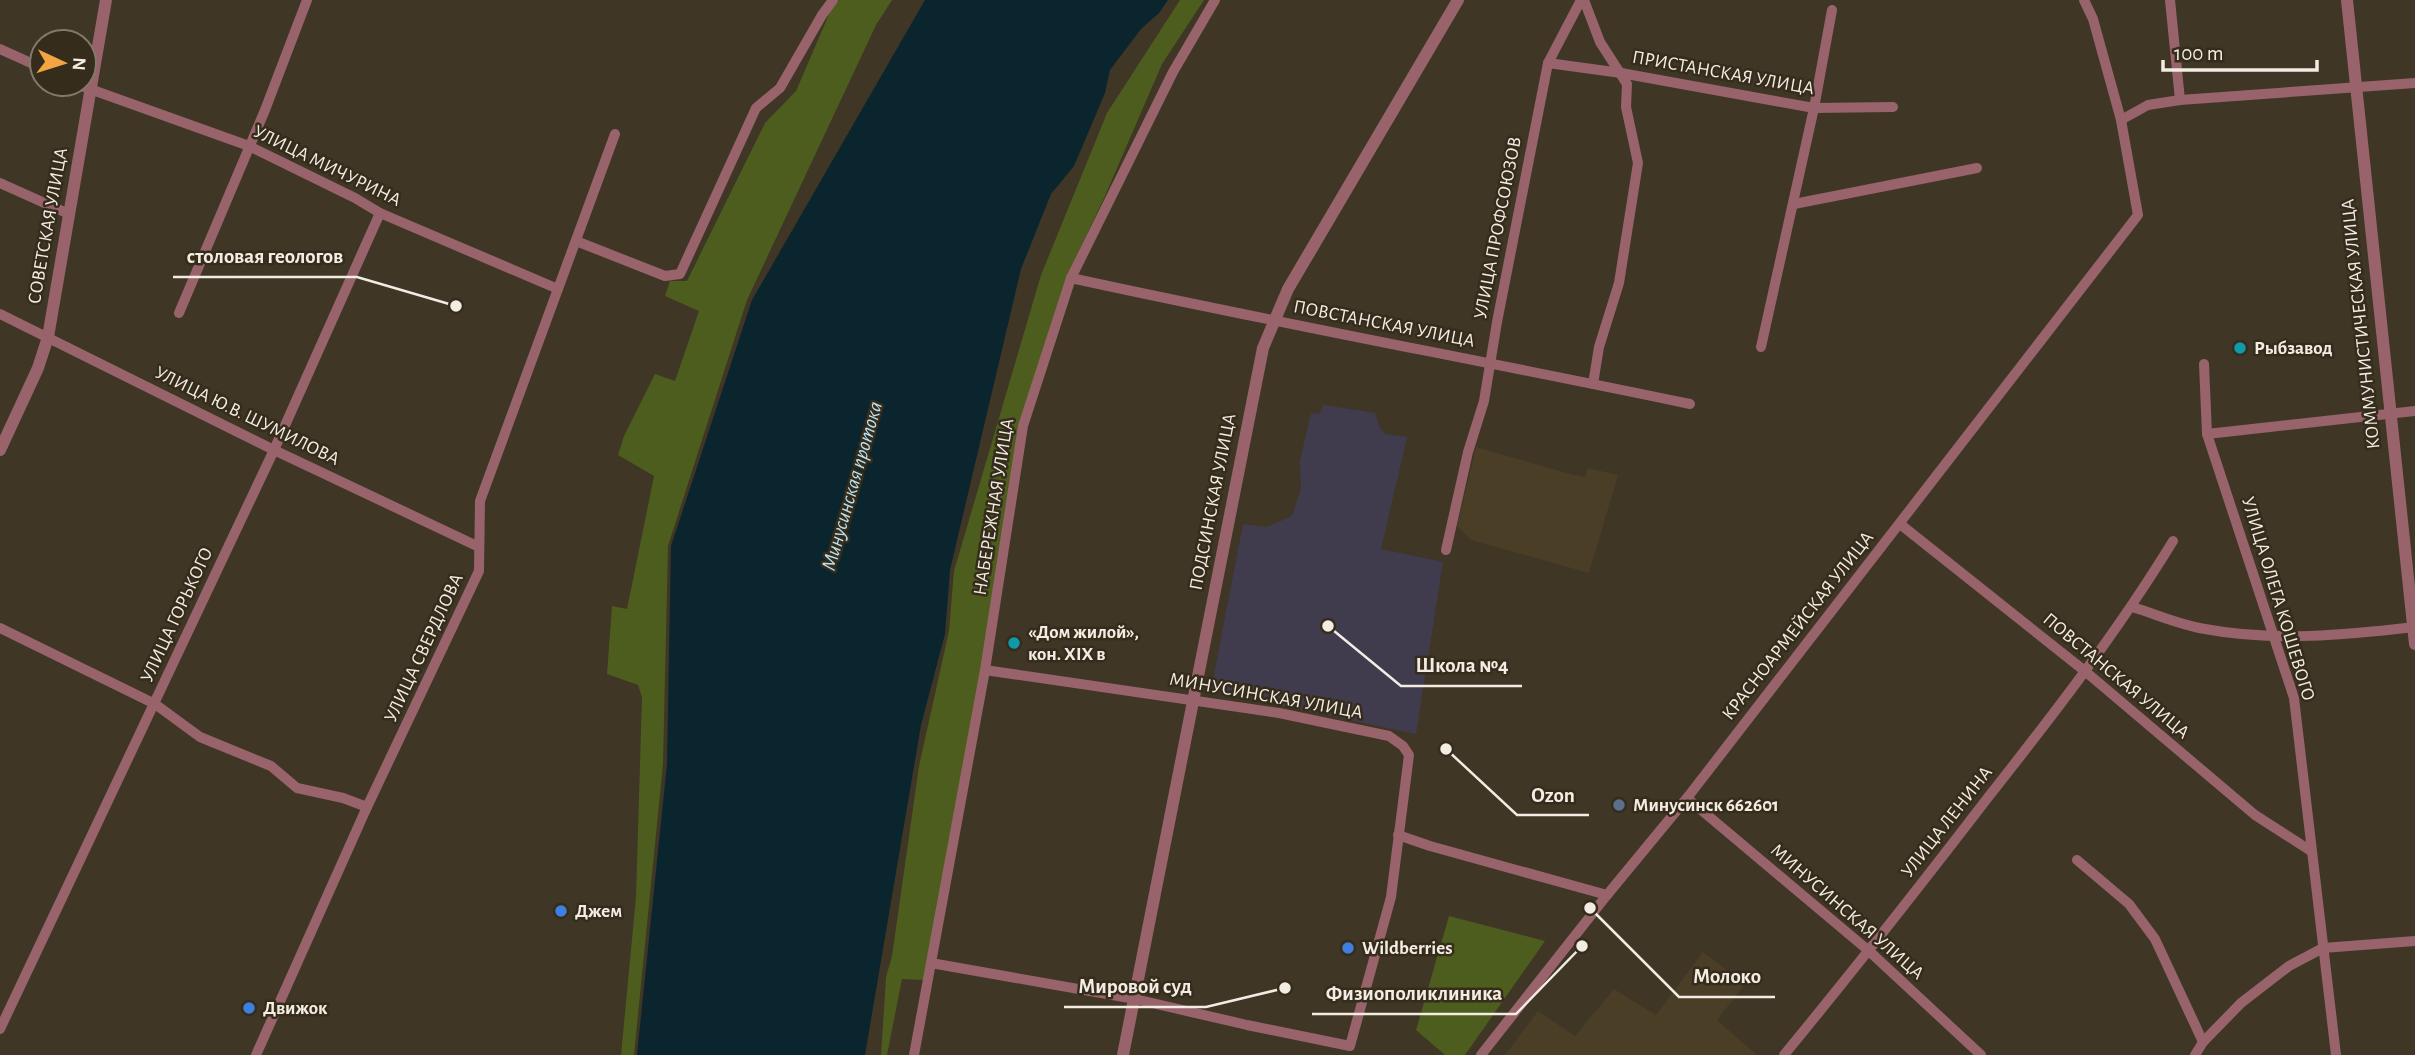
<svg xmlns="http://www.w3.org/2000/svg" width="2415" height="1055" font-family="'Alegreya Sans',sans-serif">
<style>
.built{fill:#4a3e27}
.education{fill:#413c4d}
.green{fill:#4c5d1e}
.water{fill:#0a252e}
.lines{fill:none;stroke-linecap:round;stroke-linejoin:round}
.minor{stroke:#98636b;stroke-width:10}
.tertiary{stroke:#98636b;stroke-width:12}
.culture-dot{fill:#0f9aa8;stroke:#352c1c;stroke-width:2.5}
.service-dot{fill:#5c6f8a;stroke:#352c1c;stroke-width:2.5}
.shop-dot{fill:#3f7fe0;stroke:#352c1c;stroke-width:2.5}
.labels{text-anchor:middle;dominant-baseline:central;stroke-width:5;stroke-linejoin:round;paint-order:stroke}
.street-label{font-size:19px;fill:#f2ece2;stroke:#352c1c}
.poi-label{font-size:19px;font-weight:bold;fill:#f2ece2;stroke:#352c1c;text-anchor:start}
.water-label{font-size:21px;font-style:italic;fill:#b9e3f4;stroke:#352c1c}
.leader{fill:none;stroke:#f2ece2;stroke-width:2.5}
.callout-dot{fill:#f2ece2;stroke:#352c1c;stroke-width:2.5}
.callout-label{font-size:21px;text-anchor:middle;font-weight:bold;fill:#f2ece2;stroke:#352c1c;stroke-width:5;stroke-linejoin:round;paint-order:stroke}
</style>
<rect width="100%" height="100%" fill="#3f3626"/>
<g class="built">
<polygon points="1476,447 1574,475 1585,477 1588,468 1618,475 1589,573 1471,540 1457,526"/>
<polygon points="1703,952 1745,984 1717,1020 1757,1055 1505,1055 1538,1011 1575,1036 1614,989 1656,1015"/>
</g>
<polygon class="education" points="1324,405 1375,413 1380,428 1385,434 1407,437 1381,549 1443,562 1416,734 1211,690 1243,524 1267,527 1292,516 1301,489 1300,461 1311,413 1319,414"/>
<g class="green">
<polygon points="839,0 892,0 876,25 747,300 668,546 663,764 634,1055 621,1055 636,897 642,697 638,685 607,674 612,606 627,609 654,476 618,455 624,436 655,374 675,381 699,311 665,296 670,281 687,281 765,123 796,91 830,12"/>
<polygon points="1180,0 1204,0 1162,64 1105,196 1067,276 1019,427 981,669 924,980 902,979 887,1055 881,1055 886,977 892,956 919,766 949,631 954,571 1041,275 1107,113"/>
<polygon points="1449,916 1545,941 1465,1055 1445,1055 1416,1030"/>
</g>
<polygon class="water" points="925,0 1168,0 1159,13 1141,29 1110,70 1105,93 1074,166 1051,194 1021,269 950,570 945,634 921,725 865,1055 637,1055 667,764 671,546 752,300"/>
<g class="lines">
<g class="minor">
<polyline points="1584,0 1600,42 1627,84 1626,107 1638,163 1619,283 1599,347 1593,384"/>
<polyline points="2170,0 2180,100"/>
<polyline points="0,49 42,68"/>
<polyline points="1548,63 1621,73 1814,108 1893,107"/>
<polyline points="76,84 249,146 355,198 380,213 558,289"/>
<polyline points="2121,120 2148,105 2180,100 2415,83"/>
<polyline points="0,183 69,214"/>
<polyline points="1794,204 1977,168"/>
<polyline points="576,241 665,276 680,274 756,108 780,88 822,15 833,0"/>
<path d="M1071 278C1277 323 1484 361 1690 404"/>
<polyline points="179,313 265,110 307,0"/>
<polyline points="0,314 274,450 479,547"/>
<polyline points="1761,347 1814,108 1832,10"/>
<polyline points="2204,364 2207,434 2294,698 2336,1055"/>
<polyline points="2207,434 2415,411"/>
<polyline points="1900,524 2086,672 2255,815 2311,851"/>
<polyline points="1446,550 1468,452 1484,401 1497,322 1548,63 1581,0"/>
<path d="M2132 607C2156 614 2180 625 2205 629 2274 642 2346 635 2415 627"/>
<polyline points="0,628 155,704 200,737 271,766 297,788 343,798 367,807"/>
<polyline points="1687,798 1869,951 1981,1055"/>
<polyline points="1398,835 1430,846 1607,895"/>
<polyline points="2077,860 2129,904 2155,939 2203,1042"/>
<polyline points="931,963 1135,999 1247,1025 1350,1046 1391,897 1409,755 1403,746 1389,736 1279,713 985,670"/>
<polyline points="0,1029 274,450 380,213"/>
<polyline points="256,1055 367,807 479,571 480,501 615,134"/>
<polyline points="914,1055 985,670 1023,426 1071,278 1173,72 1215,0"/>
<polyline points="1481,1055 1607,895 1687,798 2138,215 2121,120 2093,19 2084,0"/>
<path d="M1784 1055C1853 971 1920 886 1986 800 2053 715 2116 634 2173 541"/>
<polyline points="2195,1055 2203,1042 2241,1003 2289,966 2323,948 2415,941"/>
</g>
<g class="tertiary">
<polyline points="2347,0 2415,644"/>
<polyline points="0,450 38,368 48,337 106,0"/>
<polyline points="1123,1055 1263,348 1288,289 1458,0"/>
</g>
</g>
<g class="culture-dot">
<circle cx="2240" cy="348" r="7"/>
<circle cx="1014" cy="643" r="7"/>
</g>
<circle class="service-dot" cx="1619" cy="805" r="7"/>
<g class="shop-dot">
<circle cx="561" cy="911" r="7"/>
<circle cx="1348" cy="948" r="7"/>
<circle cx="249" cy="1008" r="7"/>
</g>
<g class="labels">
<g class="street-label">
<text transform="translate(1723 73) rotate(10)">ПРИСТАНСКАЯ УЛИЦА</text>
<text transform="translate(327 166) rotate(26)">УЛИЦА МИЧУРИНА</text>
<text transform="translate(48 226) rotate(-80)">СОВЕТСКАЯ УЛИЦА</text>
<text transform="translate(1498 228) rotate(-79)">УЛИЦА ПРОФСОЮЗОВ</text>
<text transform="translate(1384 324) rotate(11)">ПОВСТАНСКАЯ УЛИЦА</text>
<text transform="translate(2361 324) rotate(-96)">КОММУНИСТИЧЕСКАЯ УЛИЦА</text>
<text transform="translate(247 416) rotate(26)">УЛИЦА Ю.В. ШУМИЛОВА</text>
<text transform="translate(1213 502) rotate(-79)">ПОДСИНСКАЯ УЛИЦА</text>
<text transform="translate(994 507) rotate(-81)">НАБЕРЕЖНАЯ УЛИЦА</text>
<text transform="translate(2278 599) rotate(73)">УЛИЦА ОЛЕГА КОШЕВОГО</text>
<text transform="translate(177 615) rotate(-65)">УЛИЦА ГОРЬКОГО</text>
<text transform="translate(1798 626) rotate(-52)">КРАСНОАРМЕЙСКАЯ УЛИЦА</text>
<text transform="translate(424 648) rotate(-65)">УЛИЦА СВЕРДЛОВА</text>
<text transform="translate(2116 676) rotate(40)">ПОВСТАНСКАЯ УЛИЦА</text>
<text transform="translate(1266 696) rotate(10)">МИНУСИНСКАЯ УЛИЦА</text>
<text transform="translate(1947 822) rotate(-52)">УЛИЦА ЛЕНИНА</text>
<text transform="translate(1847 912) rotate(41)">МИНУСИНСКАЯ УЛИЦА</text>
</g>
<g class="poi-label">
<text x="2254" y="348">Рыбзавод</text>
<text x="1028" y="632">«Дом жилой»,<tspan x="1028" dy="22">кон. ХIХ в</tspan></text>
<text x="1633" y="805">Минусинск 662601</text>
<text x="575" y="911">Джем</text>
<text x="1362" y="948">Wildberries</text>
<text x="263" y="1008">Движок</text>
</g>
<g class="water-label">
<text transform="translate(852 486) rotate(-74)">Минусинская протока</text>
</g>
</g>
<path class="leader" d="M456 306L357 277H173M1328 626L1401 686H1522M1446 749L1517 815H1589M1590 908L1679 997H1775M1285 988L1206 1007H1064M1582 946L1516 1014H1312"/>
<g class="callout-dot">
<circle cx="456" cy="306" r="7"/>
<circle cx="1328" cy="626" r="7"/>
<circle cx="1446" cy="749" r="7"/>
<circle cx="1590" cy="908" r="7"/>
<circle cx="1285" cy="988" r="7"/>
<circle cx="1582" cy="946" r="7"/>
</g>
<g class="callout-label">
<text x="265" y="263">столовая геологов</text>
<text x="1462" y="672">Школа №4</text>
<text x="1553" y="802">Ozon</text>
<text x="1727" y="983">Молоко</text>
<text x="1135" y="993">Мировой суд</text>
<text x="1414" y="1000">Физиополиклиника</text>
</g>
<g transform="translate(63 63) rotate(94)"><circle r="33" fill="#352c1c" stroke="#81796b" stroke-width="2"/>
<path d="M0-5L12 26L0 18L-12 26Z" fill="#f2a540"/>
<text y="-10" font-size="19" font-weight="bold" text-anchor="middle" fill="#f2ece2">N</text>
</g>
<path d="M2163 60v10h154v-10" fill="none" stroke="#f2ece2" stroke-width="3.5"/>
<text x="2174" y="60" font-size="21" fill="#f2ece2" stroke="#352c1c" stroke-width="5" paint-order="stroke">100 m</text>
</svg>
